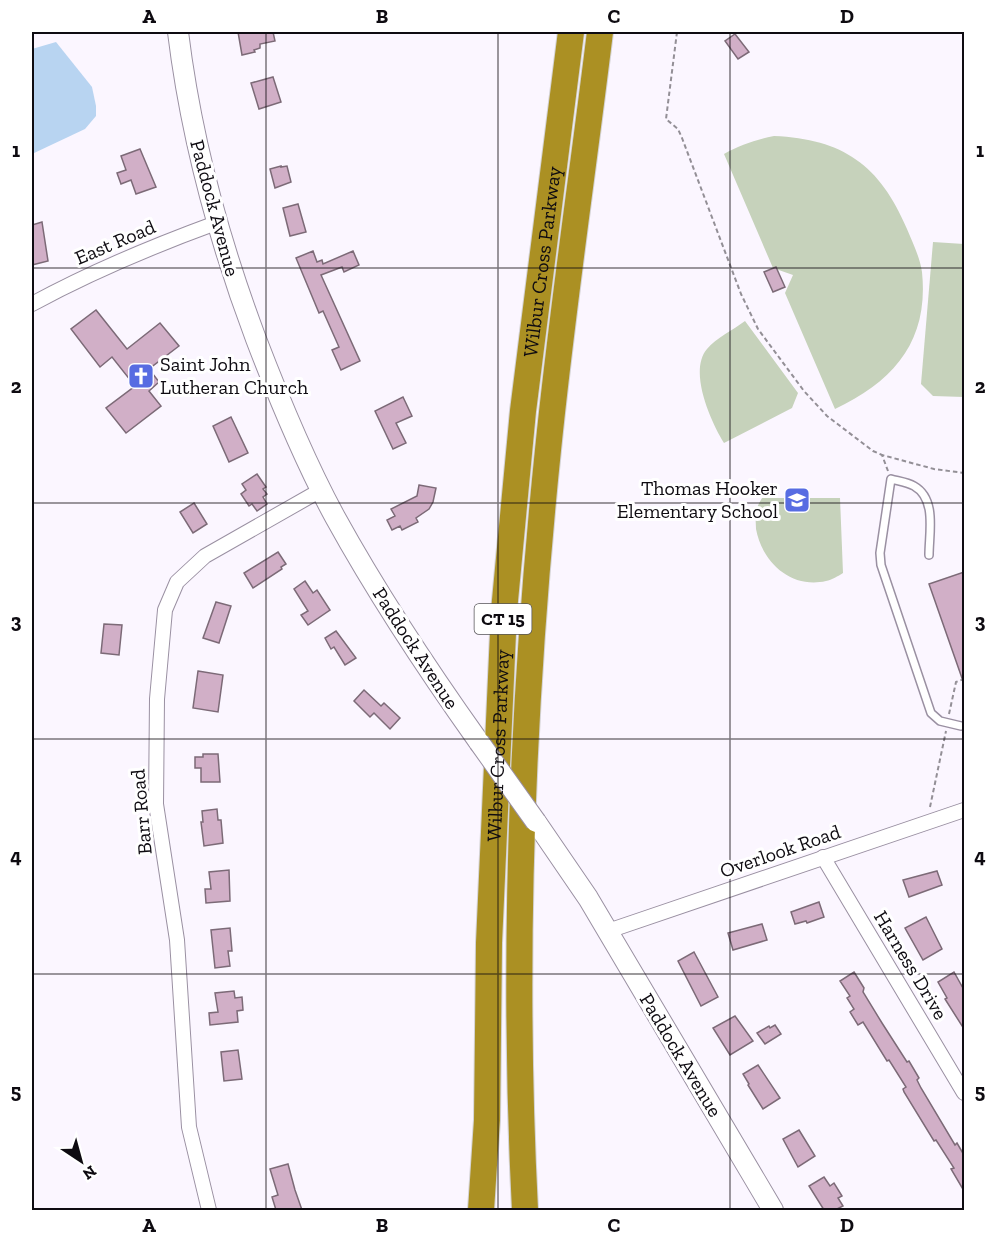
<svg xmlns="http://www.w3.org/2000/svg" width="996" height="1242" font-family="'Zilla Slab',serif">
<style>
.green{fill:#c6d2bb}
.water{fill:#b8d4f1}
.building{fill:#d1afc7;stroke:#7c6a77;stroke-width:1.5}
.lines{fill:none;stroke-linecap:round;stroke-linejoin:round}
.lane-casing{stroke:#9a90a2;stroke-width:10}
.street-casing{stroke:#9a90a2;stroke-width:16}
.secondary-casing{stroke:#9a90a2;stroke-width:22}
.highway-casing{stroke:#d4d3d4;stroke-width:28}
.path{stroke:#938f96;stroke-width:2;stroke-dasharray:4.5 3;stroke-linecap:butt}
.lane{stroke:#fff;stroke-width:7}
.street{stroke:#fff;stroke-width:14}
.secondary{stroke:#fff;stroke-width:20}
.highway{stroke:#ab9023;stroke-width:26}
.secondary-bridge-casing{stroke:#9a90a2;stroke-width:22;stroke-linecap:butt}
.secondary-bridge{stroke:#fff;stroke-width:20}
.grid{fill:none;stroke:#0e0b11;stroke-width:1.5;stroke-opacity:0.55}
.labels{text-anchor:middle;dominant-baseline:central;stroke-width:6;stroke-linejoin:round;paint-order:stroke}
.shield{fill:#fff;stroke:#565458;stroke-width:1.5}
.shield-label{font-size:18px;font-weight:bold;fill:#0e0b11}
.street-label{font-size:20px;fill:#0e0b11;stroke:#fff}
.poi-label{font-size:20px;fill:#0e0b11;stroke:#fff;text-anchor:start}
.neatline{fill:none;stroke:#0e0b11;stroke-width:2}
.grid-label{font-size:20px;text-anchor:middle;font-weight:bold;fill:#0e0b11}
</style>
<rect width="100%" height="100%" fill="#fbf6ff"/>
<g class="green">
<path d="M774 136C843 139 880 165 907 229 913 243 920 258 922 272 929 340 895 381 835 409L785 293 793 275 773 268 724 154C740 145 755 140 774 136Z"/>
<polygon points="933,242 964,244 964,397 933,396 921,384"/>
<path d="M745 321 798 393 792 408 724 443C711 422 688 371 707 349 716 338 733 330 745 321Z"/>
<path d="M762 498H840L843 573C838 576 832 580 826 581 791 589 762 562 756 529 756 524 755 516 756 511 757 506 760 502 762 498Z"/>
</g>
<polygon class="water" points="56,42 92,87 96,106 96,116 85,129 32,154 32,49"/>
<g class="building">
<polygon points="238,32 273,32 275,41 260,44 260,48 254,50 255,52 242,55"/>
<polygon points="735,34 749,52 738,59 725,41"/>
<polygon points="273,77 281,102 259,109 251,83"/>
<polygon points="140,149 156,187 136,194 131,180 121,184 117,173 126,170 121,156"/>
<polygon points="281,166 281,167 287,166 291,182 275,188 270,169"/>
<polygon points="298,204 306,232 290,236 283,208"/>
<polygon points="42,222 48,261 32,265 32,225"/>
<polygon points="313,251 317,262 322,260 323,264 353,251 359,265 344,272 342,267 321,275 360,361 341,370 332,350 339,347 323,311 319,313 296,258"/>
<polygon points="776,267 785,287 773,292 764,272"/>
<polygon points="96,310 127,349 160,323 179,346 149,369 159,382 149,391 161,406 126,433 106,408 135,386 112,357 100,367 71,329"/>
<polygon points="403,397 412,416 396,423 406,443 393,449 375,411"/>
<polygon points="231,417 248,453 229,462 213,426"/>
<polygon points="257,474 266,487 263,489 267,494 263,497 267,504 257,511 252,504 249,506 241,494 246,490 242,484"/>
<polygon points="419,485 436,488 433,502 429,509 416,518 418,522 402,530 400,526 392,530 387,520 395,516 391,509 417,496"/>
<polygon points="194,503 207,524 193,533 180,512"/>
<polygon points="278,552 286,564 281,567 282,569 253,588 244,573"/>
<polygon points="964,572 964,681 963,681 929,584"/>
<polygon points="305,581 313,593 317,590 330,610 308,625 301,615 308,611 294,589"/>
<polygon points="216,602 231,606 219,643 203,638"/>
<polygon points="104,624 122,625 119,655 101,653"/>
<polygon points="336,631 356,658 345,665 334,647 331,649 325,638"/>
<polygon points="198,671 223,675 218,712 193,708"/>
<polygon points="364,690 381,706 384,703 400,718 390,729 374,713 370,717 354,701"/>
<polygon points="203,754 218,754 220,782 201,782 201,768 195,768 195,757 203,757"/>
<polygon points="217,809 218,820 221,820 223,843 204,846 201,822 203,822 202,811"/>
<polygon points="229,870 230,901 206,903 205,889 211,889 209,872"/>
<polygon points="937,871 942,885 909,897 903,880"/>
<polygon points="819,902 824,917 807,923 806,921 795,924 791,912"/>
<polygon points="926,917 942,949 923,960 905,928"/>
<polygon points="762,924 767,940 733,950 728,933"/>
<polygon points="230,928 232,951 228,951 230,966 215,968 211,930"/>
<polygon points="694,952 718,997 701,1006 678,961"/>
<polygon points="854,972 864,988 863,992 882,1023 907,1062 909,1061 919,1078 917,1080 921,1088 955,1145 957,1143 964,1155 964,1191 951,1169 954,1168 936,1140 934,1141 904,1092 903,1089 906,1087 889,1060 887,1061 863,1022 858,1025 850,1012 854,1009 847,998 850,996 840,981"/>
<polygon points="954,972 964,990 964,1029 945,999 947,998 938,982"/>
<polygon points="234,991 235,998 242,997 243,1010 237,1011 238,1022 210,1025 209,1013 218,1012 215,993"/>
<polygon points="735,1016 753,1041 730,1055 713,1028"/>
<polygon points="775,1025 781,1034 765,1044 757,1033 769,1026 770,1028"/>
<polygon points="238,1050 242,1079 224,1081 221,1052"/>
<polygon points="758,1065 780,1098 763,1109 748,1085 749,1084 743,1074"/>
<polygon points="799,1130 815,1156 798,1167 783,1139"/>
<polygon points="288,1164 295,1190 302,1210 276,1210 272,1197 278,1195 270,1169"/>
<polygon points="824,1177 830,1186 834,1183 842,1196 838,1198 843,1206 835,1210 824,1210 809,1186"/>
</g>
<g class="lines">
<defs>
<path id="lane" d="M929 555C929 533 937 499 914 486 907 482 898 481 891 479L880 553 881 565 931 713 940 721 961 726"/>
<g id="street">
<path d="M32 304C91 272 153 246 216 223"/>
<polyline points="823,857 964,1093"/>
<polyline points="608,931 964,810"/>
<polyline points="209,1210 189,1127 177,940 156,804 157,699 165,610 177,582 205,556 321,490"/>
</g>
<g id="secondary">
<path d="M178 32C191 138 218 238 256 339 279 399 304 460 335 517 378 595 427 669 479 742"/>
<polyline points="536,822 588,898 773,1210"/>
</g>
<g id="highway">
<path id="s1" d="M481 1210 487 1120 489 943 504 611 523 411 571 32"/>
<path d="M525 1210C512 958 522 702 548 450 562 311 583 171 600 32"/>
</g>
</defs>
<use href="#lane" class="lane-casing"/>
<use href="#street" class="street-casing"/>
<use href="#secondary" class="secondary-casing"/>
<use href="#highway" class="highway-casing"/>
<g class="path">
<polyline points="677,32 666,119 678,129 682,138 741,294 758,329 804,391 827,416 873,451 882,455"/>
<polyline points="888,471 882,455 934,469 964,473"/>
<polyline points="949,714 956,682 964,679"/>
<polyline points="930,807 946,731"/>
</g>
<use href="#lane" class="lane"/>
<use href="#street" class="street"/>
<use href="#secondary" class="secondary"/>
<use href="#highway" class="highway"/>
<defs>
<polyline id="secondary-bridge" points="479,742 536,822"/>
</defs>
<use href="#secondary-bridge" class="secondary-bridge-casing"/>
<use href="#secondary-bridge" class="secondary-bridge"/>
</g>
<path class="grid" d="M266 32V1210M498 32V1210M730 32V1210M32 268H964M32 503H964M32 739H964M32 974H964"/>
<defs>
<symbol id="church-square" viewBox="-11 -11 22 22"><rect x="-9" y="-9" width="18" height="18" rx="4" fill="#576ce2" stroke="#fff"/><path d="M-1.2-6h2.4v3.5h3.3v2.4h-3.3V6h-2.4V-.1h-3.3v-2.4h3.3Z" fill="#fff"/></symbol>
<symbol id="school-square" viewBox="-11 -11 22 22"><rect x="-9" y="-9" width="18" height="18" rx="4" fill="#576ce2" stroke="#fff"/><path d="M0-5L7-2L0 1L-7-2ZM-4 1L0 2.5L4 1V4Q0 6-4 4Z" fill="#fff"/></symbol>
</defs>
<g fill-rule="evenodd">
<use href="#church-square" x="126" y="361" width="30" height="30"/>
<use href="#school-square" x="782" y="485" width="30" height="30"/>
</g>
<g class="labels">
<rect class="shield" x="474.5" y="604" width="57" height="30" rx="4.5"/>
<g class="shield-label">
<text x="503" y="619">CT 15</text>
</g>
<g class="street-label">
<text transform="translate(215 208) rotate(75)">Paddock Avenue</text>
<text transform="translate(115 242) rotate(-23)">East Road</text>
<text stroke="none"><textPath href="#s1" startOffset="951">Wilbur Cross Parkway</textPath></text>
<text transform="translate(416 648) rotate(57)">Paddock Avenue</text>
<text stroke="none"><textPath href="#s1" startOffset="465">Wilbur Cross Parkway</textPath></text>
<text transform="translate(141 812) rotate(-95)">Barr Road</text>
<text transform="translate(780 851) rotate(-19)">Overlook Road</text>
<text transform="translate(911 965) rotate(59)">Harness Drive</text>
<text transform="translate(681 1055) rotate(59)">Paddock Avenue</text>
</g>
<g class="poi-label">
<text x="160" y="364">Saint John<tspan x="160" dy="23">Lutheran Church</tspan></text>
<text x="778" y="488" text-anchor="end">Thomas Hooker<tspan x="778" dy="23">Elementary School</tspan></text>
</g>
</g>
<rect width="996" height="1242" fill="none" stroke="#ffffff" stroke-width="66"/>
<g transform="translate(81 1161) rotate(144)" stroke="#ffffff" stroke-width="4.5" paint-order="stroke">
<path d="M0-4.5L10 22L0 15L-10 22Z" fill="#0e0b11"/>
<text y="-9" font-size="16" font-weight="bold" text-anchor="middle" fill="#0e0b11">N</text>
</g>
<rect x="33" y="33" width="930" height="1176" class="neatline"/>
<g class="grid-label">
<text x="149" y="23">A</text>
<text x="382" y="23">B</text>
<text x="614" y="23">C</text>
<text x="847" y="23">D</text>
<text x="16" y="157">1</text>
<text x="980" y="157">1</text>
<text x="16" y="393">2</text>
<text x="980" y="393">2</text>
<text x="16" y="628">3</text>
<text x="980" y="628">3</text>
<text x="16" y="863">4</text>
<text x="980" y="863">4</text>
<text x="16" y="1098">5</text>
<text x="980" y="1098">5</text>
<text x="149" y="1232">A</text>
<text x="382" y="1232">B</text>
<text x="614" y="1232">C</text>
<text x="847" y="1232">D</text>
</g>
</svg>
